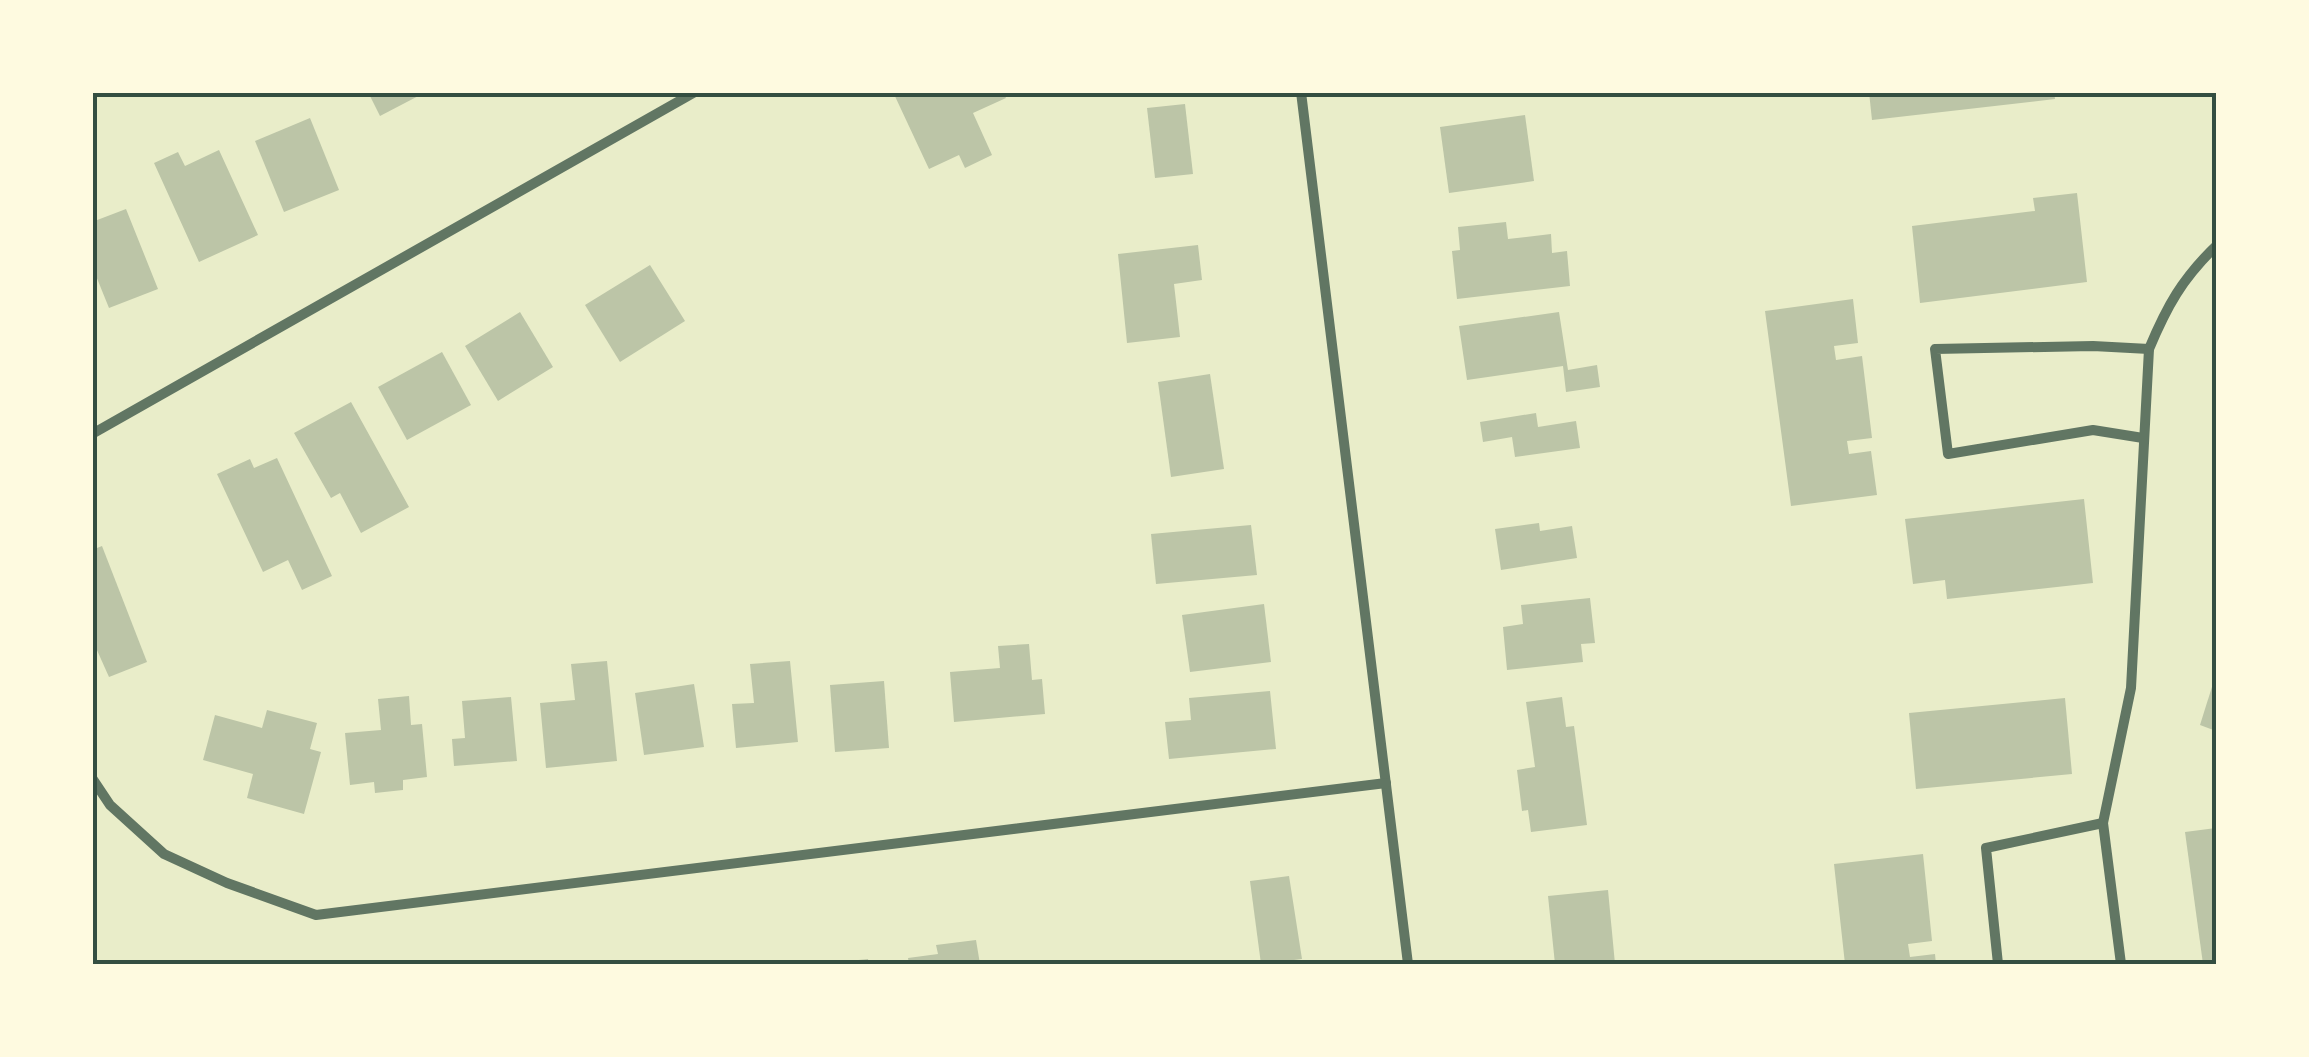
<svg xmlns="http://www.w3.org/2000/svg" width="2309" height="1057" font-family="'Source Serif 4',serif">
<style>
.building{fill:#bcc5a7}
.lines{fill:none;stroke-linecap:round;stroke-linejoin:round}
.minor{stroke:#617663;stroke-width:10}
.neatline{fill:none;stroke:#344e41;stroke-width:4}
</style>
<rect width="100%" height="100%" fill="#e9edc9"/>
<g class="building">
<polygon points="368,92 426,92 380,116"/>
<polygon points="893,92 1003,92 1006,98 973,113 992,155 965,168 959,155 929,169"/>
<polygon points="1869,92 2054,92 2055,99 1872,120"/>
<polygon points="1185,104 1193,174 1155,178 1147,108"/>
<polygon points="1525,115 1534,181 1449,193 1440,127"/>
<polygon points="310,118 339,190 284,212 255,141"/>
<polygon points="219,150 258,235 199,262 154,163 178,152 185,166"/>
<polygon points="2077,193 2087,282 1920,303 1912,226 2035,211 2033,198"/>
<polygon points="126,209 158,289 109,308 92,266 92,222"/>
<polygon points="1506,222 1508,239 1551,234 1552,253 1567,251 1570,286 1457,299 1452,251 1460,250 1458,227"/>
<polygon points="1198,245 1202,280 1174,284 1180,337 1127,343 1118,254"/>
<polygon points="650,265 685,321 620,362 585,305"/>
<polygon points="1853,299 1858,343 1834,346 1836,360 1862,356 1872,438 1847,441 1849,454 1871,451 1877,495 1791,506 1765,311"/>
<polygon points="520,312 553,367 498,401 465,346"/>
<polygon points="1559,312 1568,370 1597,365 1600,387 1566,392 1563,366 1467,380 1459,326"/>
<polygon points="442,352 471,405 407,440 378,387"/>
<polygon points="1210,374 1224,469 1171,477 1158,382"/>
<polygon points="351,402 409,507 361,533 340,493 331,498 294,433"/>
<polygon points="1536,413 1538,427 1576,421 1580,448 1515,457 1512,437 1483,442 1480,422"/>
<polygon points="277,458 332,576 302,590 288,560 263,572 217,474 250,459 254,468"/>
<polygon points="2084,499 2093,583 1947,599 1945,580 1913,584 1905,519"/>
<polygon points="1539,523 1540,531 1572,526 1577,558 1501,570 1495,529"/>
<polygon points="1251,525 1257,575 1156,584 1151,534"/>
<polygon points="102,546 147,662 109,677 92,639 92,550"/>
<polygon points="1590,598 1595,643 1581,644 1583,662 1507,670 1503,627 1523,624 1521,605"/>
<polygon points="1264,604 1271,662 1190,672 1182,615"/>
<polygon points="1029,644 1032,680 1042,679 1045,714 954,722 950,672 1000,668 998,646"/>
<polygon points="607,661 617,761 546,768 540,703 575,700 571,664"/>
<polygon points="790,661 798,742 736,748 732,704 754,703 750,664"/>
<polygon points="2216,674 2216,731 2200,725"/>
<polygon points="884,681 889,748 835,752 830,685"/>
<polygon points="694,684 704,747 644,755 635,693"/>
<polygon points="1270,691 1276,749 1169,759 1165,722 1191,720 1189,698"/>
<polygon points="409,696 411,725 422,724 427,777 403,780 403,790 375,793 374,782 350,785 345,733 381,730 378,699"/>
<polygon points="511,697 517,761 454,766 452,739 465,738 462,701"/>
<polygon points="1562,697 1566,727 1574,726 1587,825 1531,832 1528,810 1522,811 1517,770 1535,767 1526,702"/>
<polygon points="2065,698 2072,774 1916,789 1909,713"/>
<polygon points="267,710 317,723 310,749 321,752 304,814 247,798 253,774 203,760 215,715 262,728"/>
<polygon points="2216,828 2216,964 2203,964 2185,832"/>
<polygon points="1923,854 1932,941 1908,944 1910,957 1935,954 1936,964 1845,964 1834,864"/>
<polygon points="1289,876 1302,959 1261,964 1250,881"/>
<polygon points="1608,890 1615,964 1555,964 1548,896"/>
<polygon points="976,940 980,964 909,964 908,958 938,954 936,945"/>
<polygon points="868,959 869,964 839,964 839,962"/>
</g>
<g class="lines">
<g class="minor">
<polyline points="1301,92 1408,964"/>
<polyline points="92,434 695,92"/>
<polyline points="2143,438 2093,430 1948,454 1935,349 2093,346 2149,349"/>
<polyline points="92,778 110,805 164,854 227,883 316,915 1386,783"/>
<polyline points="1998,964 1986,848 2103,823"/>
<path d="M2121 964 2103 823 2131 688 2149 349C2167 306 2182 279 2216 246"/>
</g>
</g>
<rect width="2309" height="1057" fill="none" stroke="#fefae0" stroke-width="190"/>
<rect x="95" y="95" width="2119" height="867" class="neatline"/>
</svg>
